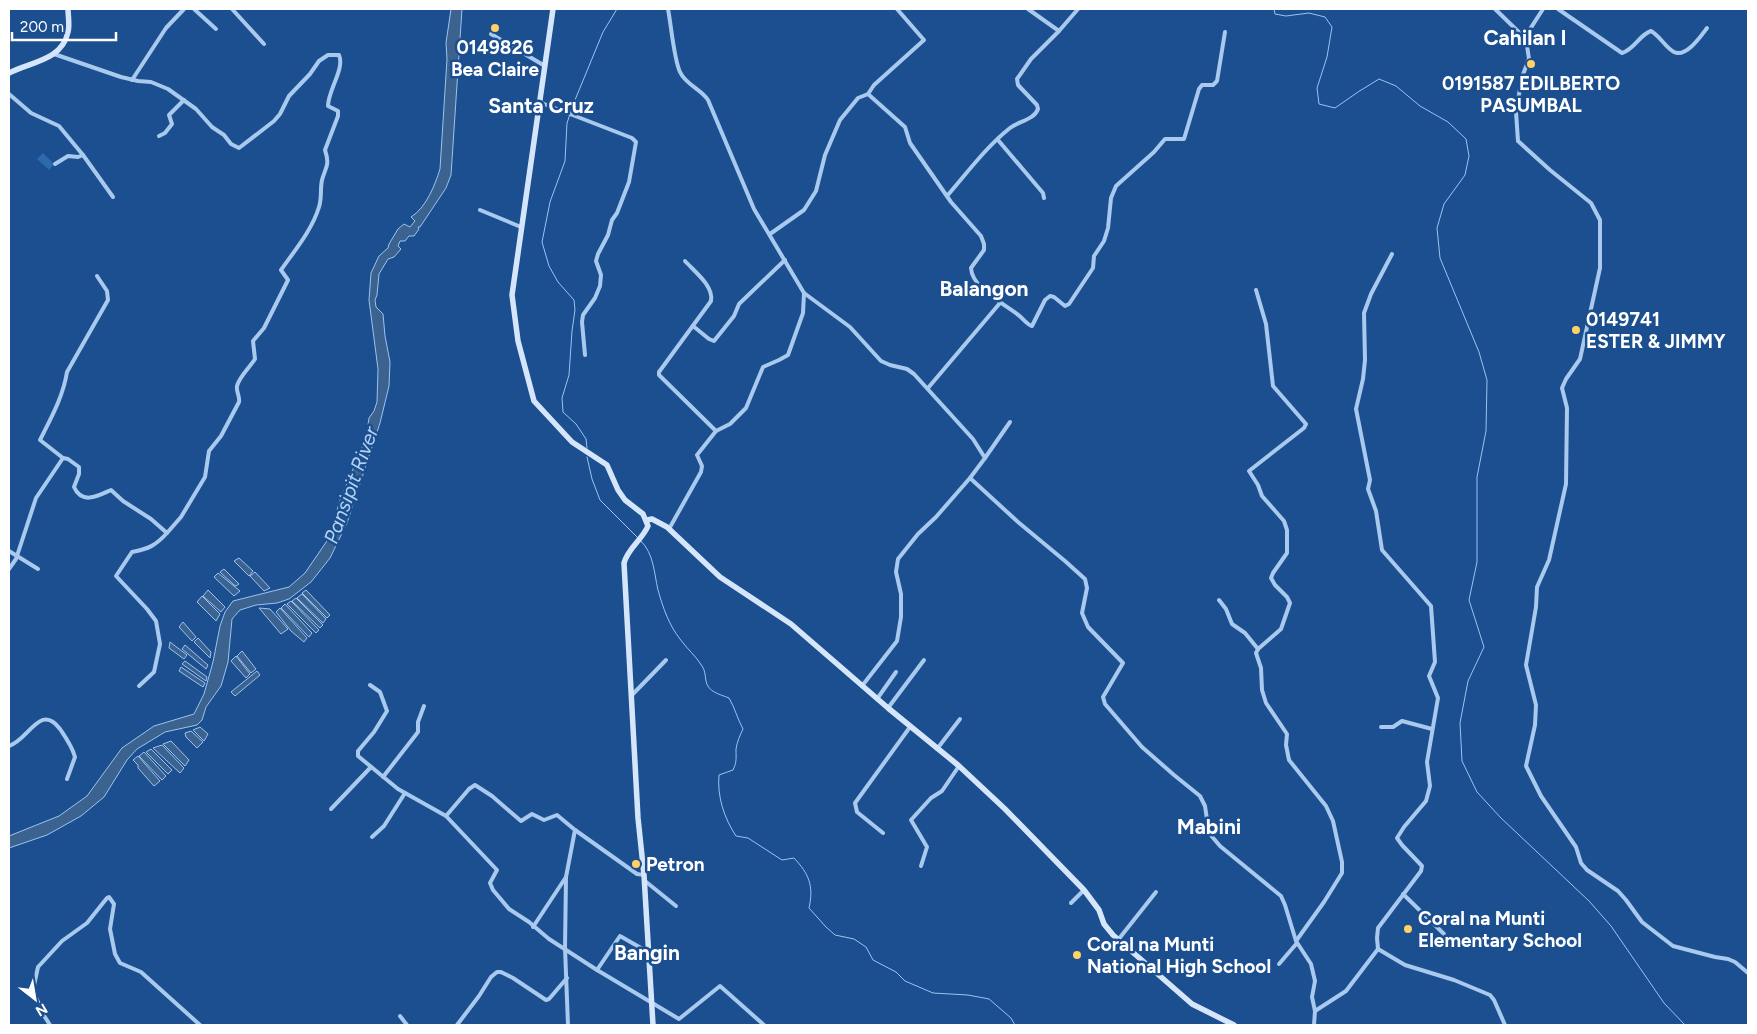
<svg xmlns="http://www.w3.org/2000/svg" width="1757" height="1034" font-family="Figtree,sans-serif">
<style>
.green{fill:#2e69ad}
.water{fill:#3c6290;stroke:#9cc4f0}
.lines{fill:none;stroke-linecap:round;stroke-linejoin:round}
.stream{stroke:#9cc4f0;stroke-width:1}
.street{stroke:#a9c9ee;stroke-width:4}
.secondary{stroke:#d6e6fa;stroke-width:5.5}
.poi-dot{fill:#ffd166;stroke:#1b4f8f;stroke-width:2}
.labels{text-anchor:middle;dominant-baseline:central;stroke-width:5;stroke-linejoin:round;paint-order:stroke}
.poi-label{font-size:19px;font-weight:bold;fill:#fff;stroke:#1b4f8f;text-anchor:start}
.water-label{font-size:20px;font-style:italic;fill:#b5d3f5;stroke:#1b4f8f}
.quarter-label{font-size:21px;font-weight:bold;fill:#fff;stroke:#1b4f8f}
</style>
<rect width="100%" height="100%" fill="#1b4f8f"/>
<polygon class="green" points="43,153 54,164 49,170 37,159"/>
<g class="water">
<path d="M451 9H462L451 175 446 188 420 227H418L419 229 414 236H409L405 241H400L398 246 401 249 394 257 388 259 379 274 377 295 375 300 376 307 383 314 385 336 390 362 389 386 380 423 347 523 330 558 311 582 289 599 277 603 256 605 240 610 232 619 228 662 221 686 206 707 202 720 197 725 165 732 137 749 127 760 104 797 81 816 47 835 9 848V836L59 816 87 796 122 748 154 726 194 714 204 694 213 662 220 626 225 612 233 601 289 587 305 573 329 538 340 500 366 438 369 418 374 411 377 402 378 369 369 300 371 273 379 256 388 248 389 244 398 229 404 224 410 227 415 221 411 217C426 208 435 185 440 169L447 59 446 43Z"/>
<polygon points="239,558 253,571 249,576 234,561"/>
<polygon points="224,569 239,584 236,586 234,585 220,572"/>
<polygon points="255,572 270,588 264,591 250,576"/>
<polygon points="218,573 240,591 234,596 214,577"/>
<polygon points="208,590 225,607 221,612 203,596"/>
<polygon points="306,590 330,615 327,618 302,593"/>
<polygon points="302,594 326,619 323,623 297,598"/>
<polygon points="202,596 220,614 216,621 197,602"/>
<polygon points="296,598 323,625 320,628 292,601"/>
<polygon points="291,601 319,630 316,633 287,604"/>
<polygon points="285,604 312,633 309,637 281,608"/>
<polygon points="259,608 270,609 288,629 281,634"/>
<polygon points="280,608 307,638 304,642 291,631 276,612"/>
<polygon points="183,622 196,637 192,641 179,627"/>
<polygon points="198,638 211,652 210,658 194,642"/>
<polygon points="170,642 187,655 184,659 169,648"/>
<polygon points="185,645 208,665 206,669 182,649"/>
<polygon points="242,651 256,669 251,673 237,656"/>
<polygon points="236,656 250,674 246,678 231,661"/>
<polygon points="185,661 207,677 206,681 182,664"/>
<polygon points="181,667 205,683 203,687 179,671"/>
<polygon points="257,671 260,675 235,696 231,692"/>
<polygon points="200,727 208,734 204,741 193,730"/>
<polygon points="191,731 203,742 197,748 186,737 185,733"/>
<polygon points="171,741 189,760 185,766 163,744"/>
<polygon points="162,745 184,768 180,773 153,748"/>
<polygon points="151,749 172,770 168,774 146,752"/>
<polygon points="144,752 166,776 162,780 139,756"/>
<polygon points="138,756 160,781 154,786 138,768 138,765 133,760"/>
</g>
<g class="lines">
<g class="stream">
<polyline points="1274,9 1275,14 1286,16 1309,13 1325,17 1332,27 1327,57 1317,88 1319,104 1335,108 1358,92 1379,79 1396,86 1420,106 1448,122 1466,139 1469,156 1465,175 1444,204 1437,228 1440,258 1479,352 1487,380 1486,431 1477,477 1477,562 1469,600 1484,647 1468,681 1460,723 1462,761 1477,792 1501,818 1589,901 1611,926 1664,1003 1685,1025"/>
<polyline points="587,448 586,439 576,424 563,412 562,398 569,375 572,331 575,310 574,300 558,282 549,266 542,242 550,202 565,161 567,123 575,100 603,32 617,9"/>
<polyline points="587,457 592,479 600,500 638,538"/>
<path d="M641 541C654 554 654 573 658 590 663 608 669 625 680 639 687 649 696 656 702 666 705 670 705 675 706 681 708 692 719 694 729 698 735 708 737 718 743 729 740 735 737 742 736 749 736 758 737 762 733 770L719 775C717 796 724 818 736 836L748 838 782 860 794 858C809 874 814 886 809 908L826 927 835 935 854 939 866 947 873 960 896 972 905 981 933 993 968 995 989 999 1011 1018 1015 1025"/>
</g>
<g class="street">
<polyline points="194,9 216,29"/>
<polyline points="232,9 264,44"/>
<path d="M668 9C671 24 674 60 680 72 686 85 701 89 708 100L754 209 804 293 850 327 881 361 890 365 907 369 914 374 973 439 985 458 970 478 936 517 918 534 898 559 896 572 901 594V617L897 641 862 686"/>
<path d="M897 9 924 40 874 85 868 94 905 127 910 143 951 202 981 236 984 244V250L971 268C972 288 1003 303 1017 314 1023 318 1026 324 1032 326L1045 300 1050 296 1054 297 1065 306 1069 304 1093 268 1094 256 1104 241 1108 228 1111 198 1116 186 1154 152 1165 139H1184L1199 89 1202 85H1213L1217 81 1225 32"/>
<polyline points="1028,9 1059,31 1078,9"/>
<polyline points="1495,9 1526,39 1529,59 1522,77 1516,112 1518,141 1550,170 1591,203 1600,220 1600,268 1580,359 1566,379 1562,388 1567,408 1566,484 1549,560 1537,587 1536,607 1526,665 1536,705 1535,725 1526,766 1541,796 1576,847 1581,863 1587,870 1618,891 1626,900 1642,922 1673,946 1715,957 1728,959 1735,962 1748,973"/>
<path d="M1558 9 1622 53C1635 49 1639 35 1651 31 1660 36 1665 47 1674 52 1686 58 1701 36 1707 28"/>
<polyline points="491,34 545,66"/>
<polyline points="1525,37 1543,9"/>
<polyline points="132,80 166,28 184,9"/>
<polyline points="9,94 31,113 59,126 83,155 78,157 68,156 55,164"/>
<polyline points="539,102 632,138 636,142 629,182 617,213 612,220 608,235 598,254 596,261 601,275 600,286 595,298 583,315 582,322 585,355"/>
<polyline points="159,136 165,133 172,124 169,115 184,100"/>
<polyline points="998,140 1043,193 1044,198"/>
<polyline points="83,155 113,197"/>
<path d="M947 196C967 173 986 147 1010 128 1019 121 1034 120 1038 109L1037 105 1018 85 1017 79 1031 59 1059 31"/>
<polyline points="480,210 521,227"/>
<polyline points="770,234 804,210 816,191 825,155 840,120 858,98 868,94"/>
<path d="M685 261C694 271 714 286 711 301L659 372V375L716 431"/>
<polyline points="1256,290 1266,324 1273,386 1306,424 1304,428 1249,471 1258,485 1262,496 1284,521 1287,530 1287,553 1273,573 1271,578 1275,585 1287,597 1290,603 1281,629 1258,649"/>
<polyline points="693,326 709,339 714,341 734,316 739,304 785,260"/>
<polyline points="928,388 1000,303"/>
<path d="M63 458 40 440C51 418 63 397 67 372L108 300 107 291 97 276"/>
<polyline points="985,458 1010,422"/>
<polyline points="970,478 1018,522 1065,561 1085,579 1087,588 1082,613 1088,627 1123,663 1103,697 1105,704 1142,747 1174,775 1200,796 1205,806 1209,833 1220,846 1281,896 1285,905 1296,941 1311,964 1315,981 1312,997 1315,1011 1314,1025"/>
<polyline points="669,529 701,472 702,466 697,455 716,431 730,424 746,408 763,367 779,360 788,355 803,313 804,293"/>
<polyline points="9,551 38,569"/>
<path d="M9 569 16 559 36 498 63 458 68 459 79 467V474L74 487C82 505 98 496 111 490L123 501 151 519 167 533 181 517 205 477 209 451 221 436 239 402C240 396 236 392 237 386 239 377 250 367 255 359L253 341 264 328 288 280 281 270C295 250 312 230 319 207 322 198 320 189 322 180 326 166 330 165 325 150L338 116V111L328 106C328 90 345 69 339 55H328L319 61 310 74 289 96 280 114 274 121 239 148 231 144 224 135 212 127 196 109 168 89 151 82 138 81 121 77 54 54"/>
<polyline points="1219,600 1226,609 1232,624 1245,633 1258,649 1256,653 1261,668 1262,690 1266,703 1287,734 1286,745 1289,760 1326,806 1333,821 1342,862 1342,873 1324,902 1296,941"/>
<polyline points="370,685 380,692 387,711 374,732 358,751 358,756 398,789 446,816"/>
<path d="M139 686 154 672 160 644 156 621 147 609 116 576 132 552C149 549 156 545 167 533"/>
<polyline points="632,695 666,660"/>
<polyline points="877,699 896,672"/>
<polyline points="888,708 924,660"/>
<polyline points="1381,727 1393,727 1402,721 1432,729"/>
<path d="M9 746C29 740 40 702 60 729 66 738 72 746 75 757L67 779"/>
<polyline points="937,749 960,719"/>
<polyline points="383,777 418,732 418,722 424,706"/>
<polyline points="331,809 371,767"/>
<polyline points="883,833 857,812 855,803 910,727"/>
<polyline points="372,837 384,826 405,793"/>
<polyline points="921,866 927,847 911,820 931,798 942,791 959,766"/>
<polyline points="644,875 637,874 575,830 557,815 544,820 532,814 521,821 492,796 475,785 469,789 446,816 497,870 490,883 493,890 509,909 529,922 549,939 597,970 620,936 648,952"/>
<polyline points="645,881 676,906"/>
<polyline points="1403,894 1444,934"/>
<polyline points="1071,903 1084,890"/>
<polyline points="533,927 566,877"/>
<polyline points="1118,940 1156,892"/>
<polyline points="1378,949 1405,965 1454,980 1490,995 1494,1000 1505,1025"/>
<polyline points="1279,964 1297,943"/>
<polyline points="597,970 679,1019 720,986 764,1025"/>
<polyline points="1315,1011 1346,991 1378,949 1377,938 1378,928 1421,871 1422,866 1402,845 1397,838 1404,827 1426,801 1430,786 1427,762 1438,698 1429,676 1435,662 1431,606 1382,550 1376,511 1368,489 1370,480 1356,409 1363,379 1365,360 1364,313 1371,294 1392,254"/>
<polyline points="400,1016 407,1025"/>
<polyline points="50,1025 43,1014 33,990 38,967 62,941 87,923 107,898 109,897 114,904 110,929 115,954 120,963 141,972 200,1025"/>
<polyline points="457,1025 479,996 491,977 497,972 501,972 513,978 546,1000 549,999 567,978"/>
<polyline points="568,1025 565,948 566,877 575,830"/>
</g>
<g class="secondary">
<path d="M553 9 512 295 518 341 534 401 572 442 607 465 618 490 625 500 643 514 648 526C642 540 628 548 624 563L638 818 644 875 653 1025"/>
<path d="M9 73C29 62 62 61 68 32 70 25 68 16 68 9"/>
<polyline points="647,520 652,519 667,527 720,577 791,624 888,708 959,766 1005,809 1084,890 1099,910 1104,924 1113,935 1192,1004 1234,1025"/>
</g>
</g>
<g class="poi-dot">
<circle cx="495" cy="28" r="5"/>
<circle cx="1531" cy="64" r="5"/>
<circle cx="1576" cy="330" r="5"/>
<circle cx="636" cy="864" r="5"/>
<circle cx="1408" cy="929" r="5"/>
<circle cx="1077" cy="955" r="5"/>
</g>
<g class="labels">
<g class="poi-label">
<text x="495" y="47" text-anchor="middle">0149826<tspan x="495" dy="22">Bea Claire</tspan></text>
<text x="1531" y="83" text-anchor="middle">0191587 EDILBERTO<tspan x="1531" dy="22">PASUMBAL</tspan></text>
<text x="1586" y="319">0149741<tspan x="1586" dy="22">ESTER &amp; JIMMY</tspan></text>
<text x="646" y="864">Petron</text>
<text x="1418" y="918">Coral na Munti<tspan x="1418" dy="22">Elementary School</tspan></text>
<text x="1087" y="944">Coral na Munti<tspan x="1087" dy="22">National High School</tspan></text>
</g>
<g class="water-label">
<text transform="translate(351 485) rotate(-70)">Pansipit River</text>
</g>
<g class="quarter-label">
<text x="1525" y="37">Cahilan I</text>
<text x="541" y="105">Santa Cruz</text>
<text x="984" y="288">Balangon</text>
<text x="1209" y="826">Mabini</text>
<text x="647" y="952">Bangin</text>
</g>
</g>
<rect width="1757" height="1034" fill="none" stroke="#ffffff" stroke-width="20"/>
<g transform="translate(35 999) rotate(149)" stroke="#1b4f8f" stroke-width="4" paint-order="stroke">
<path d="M0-4L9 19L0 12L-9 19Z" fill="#ffffff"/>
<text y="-8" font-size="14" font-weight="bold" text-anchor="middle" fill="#ffffff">N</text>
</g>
<path d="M12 32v8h104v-8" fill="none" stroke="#ffffff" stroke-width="2.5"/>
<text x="20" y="32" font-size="15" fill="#ffffff" stroke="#1b4f8f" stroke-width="4" paint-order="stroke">200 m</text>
</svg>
